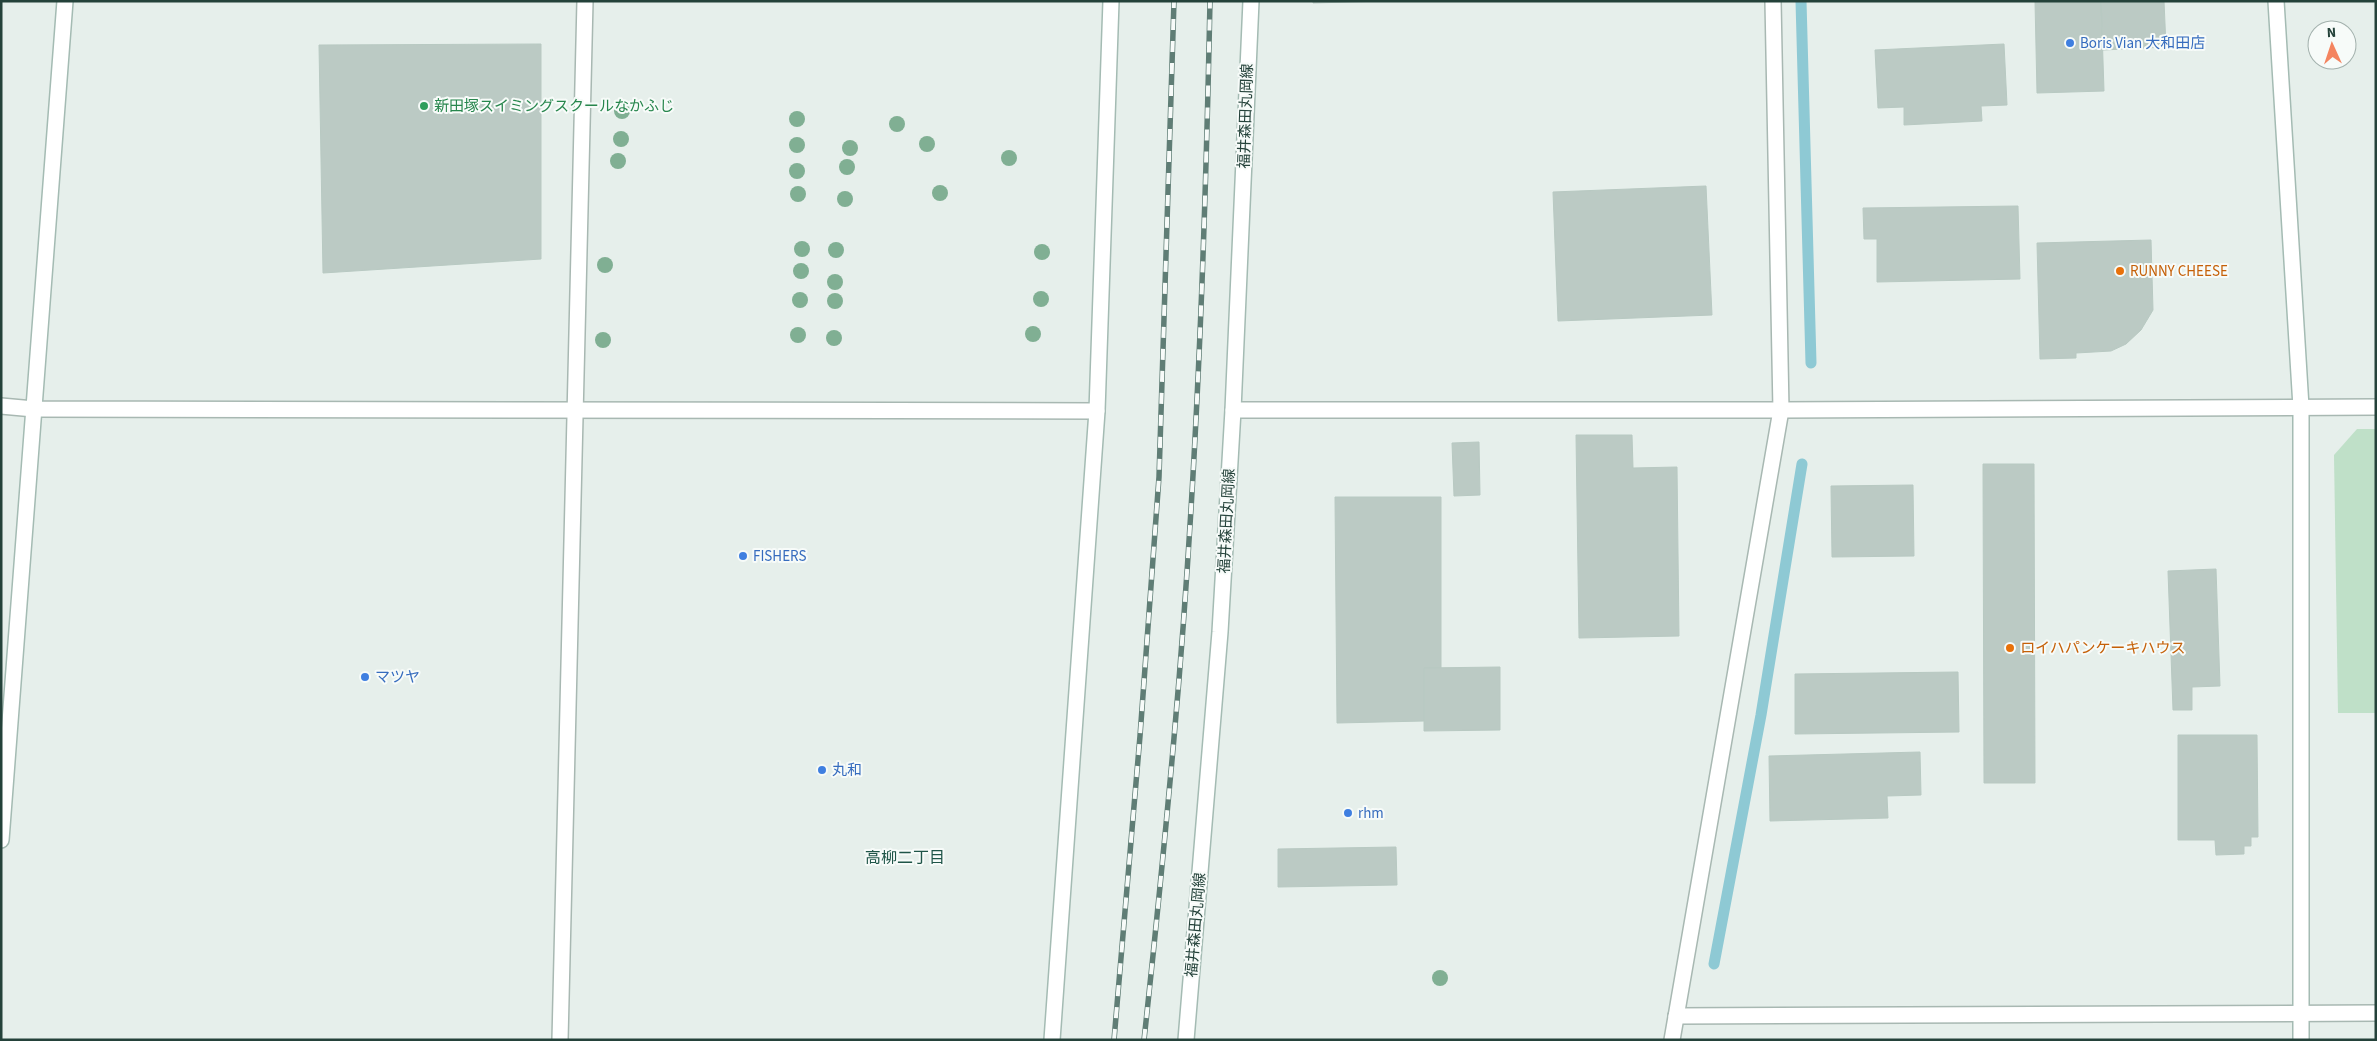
<svg xmlns="http://www.w3.org/2000/svg" width="2377" height="1041" font-family="'Source Sans 3','Noto Sans JP',sans-serif">
<style>
.green{fill:#bfe0c8}
.lines{fill:none;stroke-linecap:round;stroke-linejoin:round}
.stream{stroke:#8ec9d4;stroke-width:11}
.building{fill:#bbcac4;stroke:#b8c9c2}
.street-casing{stroke:#a8b8b2;stroke-width:18}
.secondary-casing{stroke:#a4bbb3;stroke-width:18}
.street{stroke:#fff;stroke-width:15}
.secondary{stroke:#fff;stroke-width:15}
.rail-casing{stroke:#5f7d75;stroke-width:5.5}
.rail{stroke:#f7fbf9;stroke-width:4;stroke-dasharray:11;stroke-linecap:butt}
.tree{fill:#80af93}
.shop-dot{fill:#3f7fe0;stroke:#f7fbf9;stroke-width:2}
.leisure-dot{fill:#2e9e5b;stroke:#f7fbf9;stroke-width:2}
.food-dot{fill:#e8710a;stroke:#f7fbf9;stroke-width:2}
.labels{text-anchor:middle;dominant-baseline:central;stroke-width:4;stroke-linejoin:round;paint-order:stroke}
.shop-label{font-size:15px;fill:#366cbe;stroke:#f7fbf9;text-anchor:start}
.leisure-label{font-size:15px;fill:#27864d;stroke:#f7fbf9;text-anchor:start}
.street-label{font-size:15px;fill:#24423a;stroke:#f7fbf9}
.food-label{font-size:15px;fill:#c56008;stroke:#f7fbf9;text-anchor:start}
.neighbourhood-label{font-size:16px;fill:#1f5548;stroke:#f7fbf9}
</style>
<rect width="100%" height="100%" fill="#e6efeb"/>
<polygon class="green" points="2357,429 2376,429 2376,713 2338,713 2334,455"/>
<g class="lines">
<g class="stream">
<polyline points="1801,1 1811,363"/>
<polyline points="1714,964 1761,715 1802,464"/>
</g>
</g>
<g class="building">
<polygon points="1313,1 1384,1 1313,3"/>
<polygon points="2035,1 2101,1 2104,91 2037,93"/>
<polygon points="2101,1 2164,1 2166,47 2103,50"/>
<polygon points="541,44 541,259 323,273 319,45"/>
<polygon points="2004,44 2007,105 1981,106 1982,121 1904,125 1904,107 1878,108 1875,50"/>
<polygon points="1706,186 1712,315 1558,321 1553,192"/>
<polygon points="2018,206 2020,279 1877,282 1877,239 1864,239 1863,208"/>
<polygon points="2151,240 2153,310 2141,330 2126,344 2111,351 2076,353 2076,358 2040,359 2037,243"/>
<polygon points="1576,435 1632,435 1633,468 1677,467 1679,636 1579,638"/>
<polygon points="1479,442 1480,495 1454,496 1452,443"/>
<polygon points="1983,464 2034,464 2035,783 1984,783"/>
<polygon points="1913,485 1914,556 1832,557 1831,486"/>
<polygon points="1335,497 1441,497 1441,668 1424,668 1424,721 1337,723"/>
<polygon points="2216,569 2220,686 2192,687 2192,710 2173,710 2168,571"/>
<polygon points="1500,667 1500,730 1424,731 1424,668"/>
<polygon points="1958,672 1959,732 1795,734 1795,674"/>
<polygon points="2178,735 2257,735 2258,837 2251,837 2251,846 2244,846 2244,854 2216,855 2215,840 2178,840"/>
<polygon points="1920,752 1921,795 1887,796 1888,818 1770,821 1769,756"/>
<polygon points="1396,847 1397,885 1278,887 1278,849"/>
</g>
<g class="lines">
<defs>
<g id="street">
<polyline points="1,406 34,409 1097,411"/>
<polyline points="1233,410 1781,410 2376,407"/>
<polyline points="1676,1016 2376,1013"/>
<polyline points="560,1040 585,1"/>
<polyline points="1672,1040 1781,410 1773,1"/>
</g>
<g id="secondary">
<polyline points="2276,1 2301,407 2301,1040"/>
<polyline points="1,840 65,1"/>
<polyline points="1052,1040 1097,411 1111,1"/>
<polyline points="1186,1040 1220,632 1233,410 1251,1"/>
</g>
</defs>
<use href="#street" class="street-casing"/>
<use href="#secondary" class="secondary-casing"/>
<use href="#street" class="street"/>
<use href="#secondary" class="secondary"/>
<defs>
<g id="rail">
<polyline points="1114,1040 1140,736 1159,477 1174,1"/>
<path d="M1144 1040C1155 939 1165 839 1174 738 1196 493 1205 247 1210 1"/>
</g>
</defs>
<use href="#rail" class="rail-casing"/>
<use href="#rail" class="rail"/>
</g>
<g class="tree">
<circle cx="622" cy="111" r="8"/>
<circle cx="797" cy="119" r="8"/>
<circle cx="897" cy="124" r="8"/>
<circle cx="621" cy="139" r="8"/>
<circle cx="927" cy="144" r="8"/>
<circle cx="797" cy="145" r="8"/>
<circle cx="850" cy="148" r="8"/>
<circle cx="1009" cy="158" r="8"/>
<circle cx="618" cy="161" r="8"/>
<circle cx="847" cy="167" r="8"/>
<circle cx="797" cy="171" r="8"/>
<circle cx="940" cy="193" r="8"/>
<circle cx="798" cy="194" r="8"/>
<circle cx="845" cy="199" r="8"/>
<circle cx="802" cy="249" r="8"/>
<circle cx="836" cy="250" r="8"/>
<circle cx="1042" cy="252" r="8"/>
<circle cx="605" cy="265" r="8"/>
<circle cx="801" cy="271" r="8"/>
<circle cx="835" cy="282" r="8"/>
<circle cx="1041" cy="299" r="8"/>
<circle cx="800" cy="300" r="8"/>
<circle cx="835" cy="301" r="8"/>
<circle cx="1033" cy="334" r="8"/>
<circle cx="798" cy="335" r="8"/>
<circle cx="834" cy="338" r="8"/>
<circle cx="603" cy="340" r="8"/>
<circle cx="1440" cy="978" r="8"/>
</g>
<g class="shop-dot">
<circle cx="2070" cy="43" r="5"/>
<circle cx="743" cy="556" r="5"/>
<circle cx="365" cy="677" r="5"/>
<circle cx="822" cy="770" r="5"/>
<circle cx="1348" cy="813" r="5"/>
</g>
<circle class="leisure-dot" cx="424" cy="106" r="5"/>
<g class="food-dot">
<circle cx="2120" cy="271" r="5"/>
<circle cx="2010" cy="648" r="5"/>
</g>
<g class="labels">
<g class="shop-label">
<text x="2080" y="43">Boris Vian 大和田店</text>
<text x="753" y="556">FISHERS</text>
<text x="375" y="677">マツヤ</text>
<text x="832" y="770">丸和</text>
<text x="1358" y="813">rhm</text>
</g>
<g class="leisure-label">
<text x="434" y="106">新田塚スイミングスクールなかふじ</text>
</g>
<g class="street-label">
<text transform="translate(1246 116) rotate(-88)">福井森田丸岡線</text>
<text transform="translate(1227 521) rotate(-87)">福井森田丸岡線</text>
<text transform="translate(1196 925) rotate(-85)">福井森田丸岡線</text>
</g>
<g class="food-label">
<text x="2130" y="271">RUNNY CHEESE</text>
<text x="2020" y="648">ロイハパンケーキハウス</text>
</g>
<g class="neighbourhood-label">
<text x="905" y="858">高柳二丁目</text>
</g>
</g>
<rect width="2377" height="1041" fill="none" stroke="#24423a" stroke-width="5"/>
<g transform="translate(2332 45) rotate(357)"><circle r="24" fill="#f7fbf9" stroke="#a3b1ad"/>
<path d="M0-4L9 19L0 12L-9 19Z" fill="#f4845f"/>
<text y="-8" font-size="14" font-weight="bold" text-anchor="middle" fill="#24423a">N</text>
</g>
</svg>
